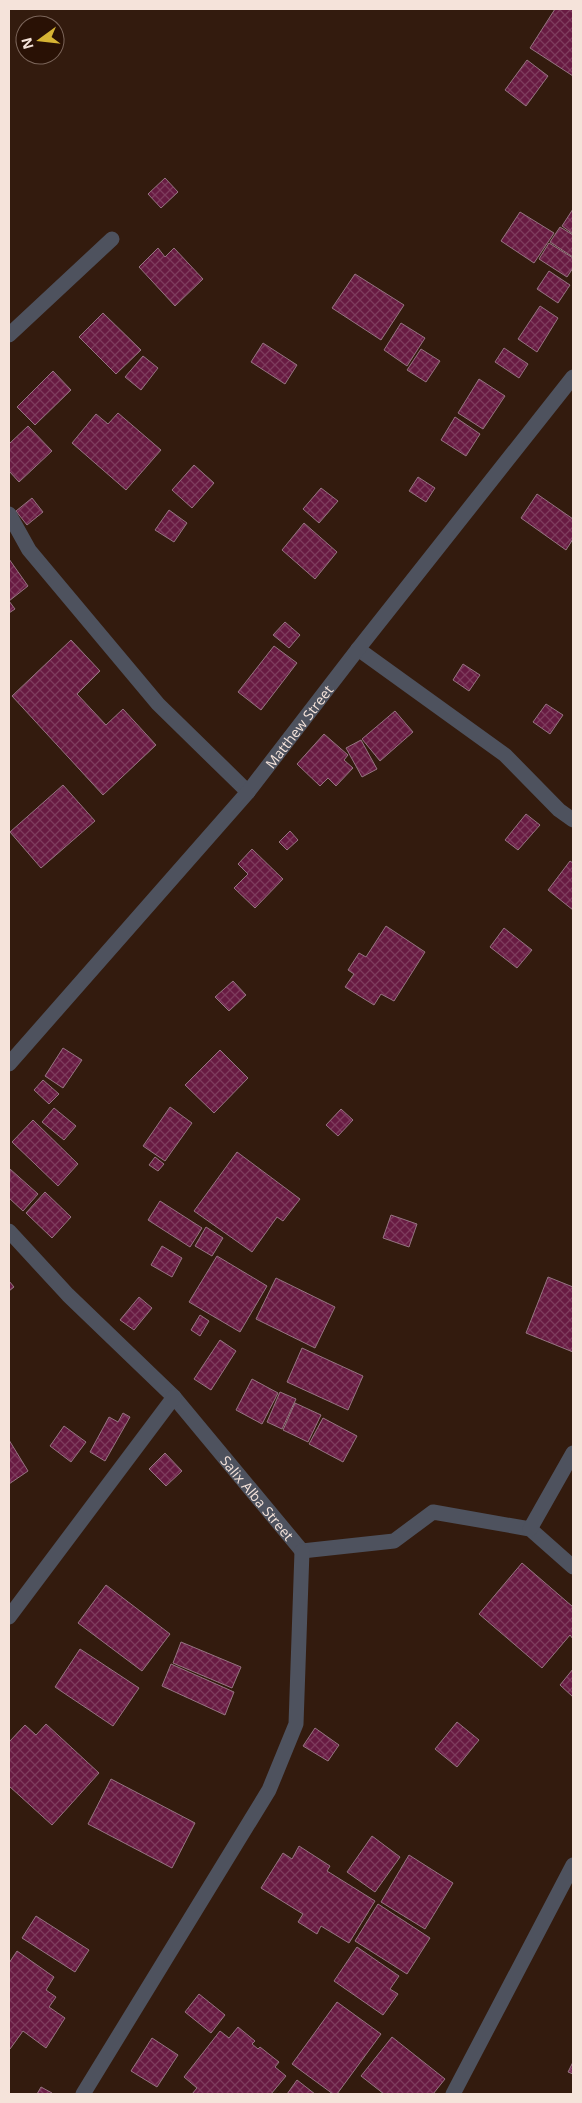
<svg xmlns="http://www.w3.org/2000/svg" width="582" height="2103" font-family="'Open Sans',sans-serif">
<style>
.building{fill:url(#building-cross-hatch);stroke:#957481}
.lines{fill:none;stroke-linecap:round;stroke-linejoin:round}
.minor{stroke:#4e525e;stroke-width:15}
.labels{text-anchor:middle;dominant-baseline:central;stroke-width:4.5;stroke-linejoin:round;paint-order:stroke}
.street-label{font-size:14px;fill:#f5e3da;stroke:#291105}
</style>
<defs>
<pattern id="building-cross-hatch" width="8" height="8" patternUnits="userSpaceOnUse" patternTransform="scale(1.25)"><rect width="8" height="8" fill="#681b42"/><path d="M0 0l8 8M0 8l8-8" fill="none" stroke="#7e3c5d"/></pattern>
</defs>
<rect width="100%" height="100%" fill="#331b0e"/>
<g class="building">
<polygon points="555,9 573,9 573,76 530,48"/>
<polygon points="527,60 548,76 526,106 505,90"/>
<polygon points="165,178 178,192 161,208 148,194"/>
<polygon points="573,209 573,234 562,226"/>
<polygon points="520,212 554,233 534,263 501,241"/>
<polygon points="560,227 573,235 573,257 550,242"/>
<polygon points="549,243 573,258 573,268 567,277 539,259"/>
<polygon points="158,248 165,257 174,248 203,279 175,306 139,267"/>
<polygon points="549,271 570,285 558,303 537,289"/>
<polygon points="355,274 404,305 381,340 332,308"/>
<polygon points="540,306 558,318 537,352 518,339"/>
<polygon points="103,313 141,350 116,374 79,337"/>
<polygon points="401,323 425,338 407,366 384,350"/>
<polygon points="263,343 297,365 285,384 251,362"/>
<polygon points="504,348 528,364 519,378 495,362"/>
<polygon points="421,349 440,361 426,382 407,370"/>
<polygon points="143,356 158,368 141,390 125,377"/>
<polygon points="53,371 71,390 35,425 17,407"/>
<polygon points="479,379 505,396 483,429 458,413"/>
<polygon points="118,413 161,450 126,490 72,443 96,414 108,424"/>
<polygon points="455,417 480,434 466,456 441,440"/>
<polygon points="28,426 52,451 19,482 9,471 9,444"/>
<polygon points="194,465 214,483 192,508 172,490"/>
<polygon points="418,477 435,488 426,502 409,491"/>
<polygon points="321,488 338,501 319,523 303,509"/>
<polygon points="537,494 573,519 573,539 566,550 521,518"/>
<polygon points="32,498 43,512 27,525 16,511"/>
<polygon points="169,510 187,523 174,542 155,530"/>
<polygon points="304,523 337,552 315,579 282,550"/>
<polygon points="9,559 28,586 9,601 15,609 9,613"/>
<polygon points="285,622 300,635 289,648 273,635"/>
<polygon points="71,640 100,671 77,694 106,725 123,709 156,745 103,795 12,696"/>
<polygon points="274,646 297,663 261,710 238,692"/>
<polygon points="463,664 480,675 469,691 453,680"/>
<polygon points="546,704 563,715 550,734 533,722"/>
<polygon points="395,711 413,732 380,761 362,739"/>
<polygon points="324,734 348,755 344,760 353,768 336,786 328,778 320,786 297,764"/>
<polygon points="361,740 377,769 362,777 346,748"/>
<polygon points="63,785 95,821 41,868 10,832"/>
<polygon points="526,814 540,825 518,850 505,840"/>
<polygon points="290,831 298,840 287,850 279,842"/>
<polygon points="252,849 283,879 255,908 234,888 248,874 238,864"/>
<polygon points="570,861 573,863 573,910 548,890"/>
<polygon points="386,926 425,952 394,1001 381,994 374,1005 345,987 354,974 348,970 359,953 366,957"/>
<polygon points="504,928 532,950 517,968 490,947"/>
<polygon points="233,981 246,995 229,1011 215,997"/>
<polygon points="63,1048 82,1060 63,1088 45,1076"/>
<polygon points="220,1050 248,1078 214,1113 185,1085"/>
<polygon points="43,1080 59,1094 49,1104 34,1090"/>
<polygon points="170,1107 192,1123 165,1161 143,1146"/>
<polygon points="54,1108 76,1126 64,1140 42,1122"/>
<polygon points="341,1109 353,1120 338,1136 326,1125"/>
<polygon points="33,1120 78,1164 58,1186 12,1142"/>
<polygon points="237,1152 300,1199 283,1221 277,1217 252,1252 194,1211"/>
<polygon points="155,1157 164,1164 158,1171 149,1165"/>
<polygon points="10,1169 38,1194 23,1211 9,1198"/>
<polygon points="45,1192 71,1217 52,1238 26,1213"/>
<polygon points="160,1201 202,1228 190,1247 148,1220"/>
<polygon points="391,1215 417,1224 409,1247 383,1238"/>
<polygon points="206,1227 223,1238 212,1256 195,1246"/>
<polygon points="162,1246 182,1258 172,1277 151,1265"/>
<polygon points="217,1256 267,1286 240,1332 189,1302"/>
<polygon points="548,1277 573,1287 573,1352 526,1333"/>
<polygon points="276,1278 335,1307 315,1348 256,1319"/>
<polygon points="9,1281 14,1287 9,1291"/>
<polygon points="139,1297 152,1308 134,1330 120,1320"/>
<polygon points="200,1315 209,1321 200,1336 191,1330"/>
<polygon points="220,1340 236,1351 211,1390 194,1379"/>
<polygon points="302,1348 363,1376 348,1410 287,1382"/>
<polygon points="252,1379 278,1393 262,1424 236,1410"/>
<polygon points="280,1392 296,1399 282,1429 267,1422"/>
<polygon points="295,1403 321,1415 308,1442 283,1430"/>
<polygon points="123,1413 130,1417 105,1461 90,1452 109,1417 118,1422"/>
<polygon points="323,1418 357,1436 343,1462 309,1444"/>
<polygon points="64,1426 86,1442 71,1462 50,1446"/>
<polygon points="9,1440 28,1471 9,1484"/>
<polygon points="165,1453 182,1471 166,1486 149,1469"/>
<polygon points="522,1563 573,1607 573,1639 570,1635 542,1668 479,1614"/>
<polygon points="106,1585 170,1634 142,1671 78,1623"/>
<polygon points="181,1642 241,1667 232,1688 173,1663"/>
<polygon points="80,1649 139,1688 113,1726 55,1687"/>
<polygon points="171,1664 234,1692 225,1715 162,1686"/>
<polygon points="573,1669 573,1697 560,1685"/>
<polygon points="457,1722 479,1740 457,1767 435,1749"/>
<polygon points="46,1724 99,1773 52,1825 9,1786 9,1742 25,1725 36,1735"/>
<polygon points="315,1728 339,1745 328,1761 303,1746"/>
<polygon points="111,1779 195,1823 172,1868 88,1824"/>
<polygon points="372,1836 400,1857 375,1892 347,1872"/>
<polygon points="299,1846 330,1866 327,1871 375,1901 349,1943 321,1926 317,1934 298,1922 303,1914 261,1888 283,1853 292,1859"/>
<polygon points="409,1855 453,1883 425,1929 381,1902"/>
<polygon points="378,1904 430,1938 407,1974 355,1941"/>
<polygon points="36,1916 89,1950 75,1972 22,1938"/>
<polygon points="357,1947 399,1976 390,1989 398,1994 383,2015 334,1981"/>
<polygon points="17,1951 54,1977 46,1990 56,1997 49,2007 65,2018 46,2048 23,2031 10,2049 9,2048 9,1963"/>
<polygon points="199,1994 225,2015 211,2033 185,2012"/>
<polygon points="337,2002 381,2034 337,2094 333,2094 292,2064"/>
<polygon points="238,2027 255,2041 252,2044 258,2049 260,2047 279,2062 275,2067 286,2076 271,2094 192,2094 197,2088 184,2077 220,2031 229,2038"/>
<polygon points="392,2037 445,2079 433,2094 384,2094 361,2076"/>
<polygon points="152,2038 178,2055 157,2087 131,2071"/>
<polygon points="573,2062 573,2074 568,2072"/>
<polygon points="297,2080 315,2094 287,2094"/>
<polygon points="41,2087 52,2093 51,2094 37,2094"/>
</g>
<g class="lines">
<g class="minor">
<polyline points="9,335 112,239"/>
<polyline points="9,514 29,550 158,704 248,792"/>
<polyline points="358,649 505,755 559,810 573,820"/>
<path id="s1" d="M9 1064 248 792 358 649 573 377"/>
<path id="s2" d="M9 1231 68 1295 174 1397 302 1551 394 1541 433 1512 530 1529 573 1567"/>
<polyline points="530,1529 573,1453"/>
<polyline points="9,1617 174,1397"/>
<polyline points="83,2094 269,1790 296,1724 302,1551"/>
<polyline points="453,2094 573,1865"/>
</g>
</g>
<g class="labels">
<g class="street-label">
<text stroke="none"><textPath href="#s1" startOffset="445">Matthew Street</textPath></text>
<text stroke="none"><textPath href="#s2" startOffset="365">Salix Alba Street</textPath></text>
</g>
</g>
<rect width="582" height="2103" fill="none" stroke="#f5e3da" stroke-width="20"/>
<g transform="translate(40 40) rotate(255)"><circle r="24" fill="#291105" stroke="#7b655a"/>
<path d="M0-4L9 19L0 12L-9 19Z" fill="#d7b434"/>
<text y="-8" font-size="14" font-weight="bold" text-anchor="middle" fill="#f5e3da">N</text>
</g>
</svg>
